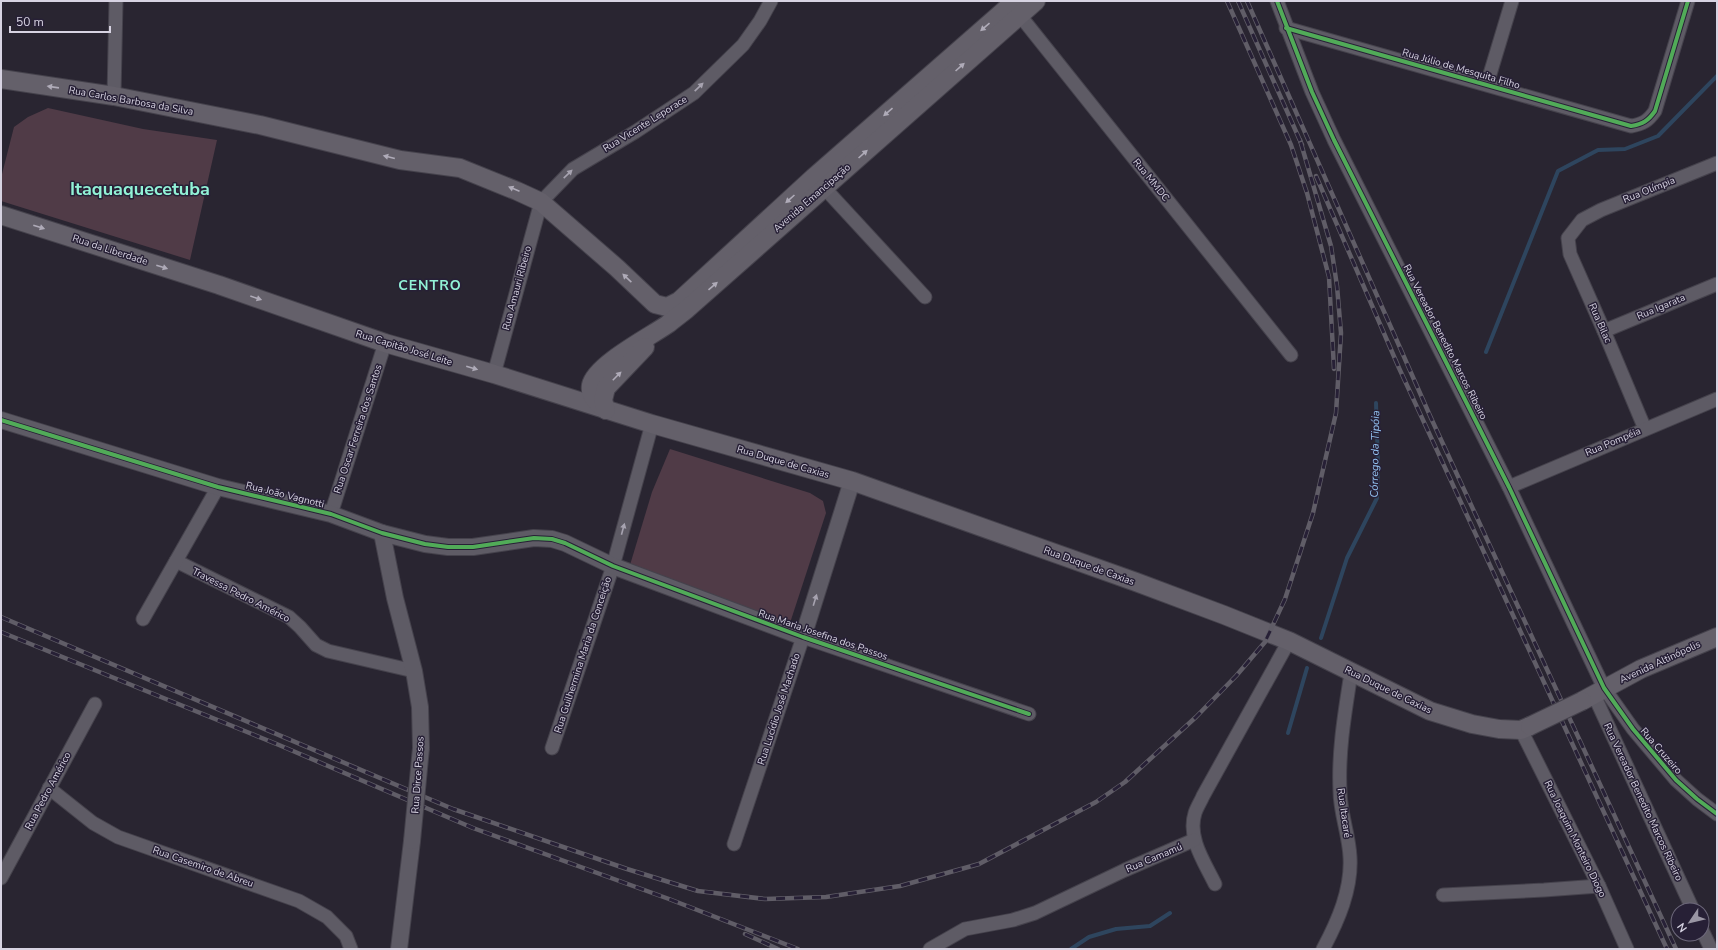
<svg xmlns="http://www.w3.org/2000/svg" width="1718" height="950" font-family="'Nunito Sans',sans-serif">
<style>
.green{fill:#503b47}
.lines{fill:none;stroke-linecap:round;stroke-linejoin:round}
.stream{stroke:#2e455e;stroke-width:4}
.minor-casing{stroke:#45424c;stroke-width:15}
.tertiary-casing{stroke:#45424c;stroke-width:18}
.secondary-casing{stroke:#45424c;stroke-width:20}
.minor{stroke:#5e5b65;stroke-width:13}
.tertiary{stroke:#5e5b65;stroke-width:16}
.secondary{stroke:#64606a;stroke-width:18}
.rail-casing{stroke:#605d67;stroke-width:4.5}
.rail{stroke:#272036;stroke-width:3;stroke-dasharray:9;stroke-linecap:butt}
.tertiary-bridge-casing{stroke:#45424c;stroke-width:18;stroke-linecap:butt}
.secondary-bridge-casing{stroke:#45424c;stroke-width:20;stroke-linecap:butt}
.tertiary-bridge{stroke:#5e5b65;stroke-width:16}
.secondary-bridge{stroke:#64606a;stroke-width:18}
.cycleway-casing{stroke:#272036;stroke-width:6}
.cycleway{stroke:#51ab58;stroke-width:4}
.oneway{fill:#afabb8}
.oneway2{fill:#a7a3b0}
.labels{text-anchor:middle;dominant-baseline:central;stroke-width:3;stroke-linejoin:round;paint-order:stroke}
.street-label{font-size:10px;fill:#d7d3e2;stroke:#272036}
.water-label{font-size:11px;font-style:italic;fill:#93c3f2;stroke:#272036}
.district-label{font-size:14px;font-weight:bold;letter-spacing:1px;fill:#92f2d6;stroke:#272036}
.town-label{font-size:18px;font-weight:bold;fill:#92f2d6;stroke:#272036}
</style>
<rect width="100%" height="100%" fill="#292531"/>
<g class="green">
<polygon points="48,108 143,129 217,140 190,260 1,201 1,178 14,127 28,117"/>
<polygon points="670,449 810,493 823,501 826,513 789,626 630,565 652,492"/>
</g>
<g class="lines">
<g class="stream">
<polyline points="1486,352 1558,171 1598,150 1625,149 1658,136 1717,76"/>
<polyline points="1321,638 1347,558 1377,498 1378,465 1376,403"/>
<polyline points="1288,733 1307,668"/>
<polyline points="1071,949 1089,937 1116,929 1150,926 1170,913"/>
</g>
<defs>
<g id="minor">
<polyline points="1277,1 1312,92 1334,140 1509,487 1604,688 1633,729 1676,780 1697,799 1717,814"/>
<polyline points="1014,8 1291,355"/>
<path d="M1286 28 1631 126C1643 124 1648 121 1655 111L1688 1"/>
<polyline points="1487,84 1512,1"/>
<polyline points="114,96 116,1"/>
<polyline points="818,181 925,297"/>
<polyline points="1604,331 1717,284"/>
<polyline points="494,374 541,202 573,169 635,132 694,93 743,45 760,21 771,1"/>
<polyline points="1645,429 1604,331 1570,254 1568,238 1582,220 1601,210 1717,163"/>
<polyline points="1509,487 1717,399"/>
<polyline points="331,514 385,343"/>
<polyline points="176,561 289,617 300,627 316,645 328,651 414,671"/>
<polyline points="143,619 218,487"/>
<polyline points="1594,695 1693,910"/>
<polyline points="1521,730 1599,886 1627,949"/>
<polyline points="552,748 613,566 652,424"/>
<polyline points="49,788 93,823 118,837 299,901 327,917 346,936 351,949"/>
<polyline points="734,844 803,637 1029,714"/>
<polyline points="1,878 95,704"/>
<path d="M1215 884C1205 863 1187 838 1195 813 1197 807 1201 801 1203 796L1289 641"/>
<polyline points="1443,895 1544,890 1599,886"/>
<polyline points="1702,930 1711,949"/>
<polyline points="930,949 965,929 1013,920 1035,913 1125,870 1194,840"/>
<path d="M1323 949C1338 921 1352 889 1350 857 1349 834 1340 813 1340 791 1338 751 1345 712 1351 673"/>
</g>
<g id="tertiary">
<polyline points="1,420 218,487 331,514 382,533 425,544 448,547 473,547 534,538 552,539 565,543 613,566 803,637 852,481"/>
<polyline points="382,533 395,598 414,671 420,707 421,748"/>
<polyline points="399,949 412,841"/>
</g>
<g id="secondary">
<polyline points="1,79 114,96 260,125 400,160 460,168 517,191 541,202 617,268 655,304 667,307 679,301 814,177 1015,1"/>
<polyline points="1,215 219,285 385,343 494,374 652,424 852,481 1136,582 1224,615 1289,641 1430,711 1472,724 1499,729 1521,730 1530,726"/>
<path d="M606 410C598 404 589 396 591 385 595 365 651 336 668 324 674 319 681 314 687 309L1036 1"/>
<polyline points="606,410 603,400 606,388 645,347"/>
<polyline points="1582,701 1641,669 1717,637"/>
</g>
</defs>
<use href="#minor" class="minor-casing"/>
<use href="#tertiary" class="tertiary-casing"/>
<use href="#secondary" class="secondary-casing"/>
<use href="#minor" class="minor"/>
<use href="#tertiary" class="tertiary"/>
<use href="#secondary" class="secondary"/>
<defs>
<g id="rail">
<polyline points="1227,1 1291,145 1307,193 1329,277 1334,369"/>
<polyline points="1238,1 1302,145"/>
<polyline points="1247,1 1431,418 1676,949"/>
<polyline points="1316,176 1399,368 1667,949"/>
<polyline points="1,617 453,809 627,869 698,891 765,899 826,897 900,886 979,864 1096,802 1125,782 1196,717 1236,676 1265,642 1285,599 1313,513 1336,413 1341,333 1337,286 1331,246 1300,140"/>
<polyline points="1,632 279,745 473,828 669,899 798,949"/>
<polyline points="745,934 778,949"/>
</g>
</defs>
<use href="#rail" class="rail-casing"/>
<use href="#rail" class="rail"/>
<defs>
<polyline id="tertiary-bridge" points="412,841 421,748"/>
<polyline id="secondary-bridge" points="1530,726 1582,701"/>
</defs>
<use href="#tertiary-bridge" class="tertiary-bridge-casing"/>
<use href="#secondary-bridge" class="secondary-bridge-casing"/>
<use href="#tertiary-bridge" class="tertiary-bridge"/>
<use href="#secondary-bridge" class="secondary-bridge"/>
<defs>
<g id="cycleway">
<polyline points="1277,1 1312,92 1334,140 1509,487 1604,688 1633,729 1676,780 1697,799 1717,814"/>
<path d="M1286 28 1631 126C1643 124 1648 121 1655 111L1688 1"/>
<polyline points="1,420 218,487 331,514 382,533 425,544 448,547 473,547 534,538 552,539 565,543 613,566 803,637 1029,714"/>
</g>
</defs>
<use href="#cycleway" class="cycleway-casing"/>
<use href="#cycleway" class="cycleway"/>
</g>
<defs><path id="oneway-solid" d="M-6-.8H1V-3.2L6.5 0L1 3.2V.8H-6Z"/></defs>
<g class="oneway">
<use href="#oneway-solid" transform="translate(985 27) rotate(139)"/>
<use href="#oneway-solid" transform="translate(960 67) rotate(-42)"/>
<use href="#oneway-solid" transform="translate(53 87) rotate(-172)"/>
<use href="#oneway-solid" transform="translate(888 112) rotate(139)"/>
<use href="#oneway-solid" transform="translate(863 154) rotate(-42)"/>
<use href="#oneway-solid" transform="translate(389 157) rotate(-166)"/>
<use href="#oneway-solid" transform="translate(514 189) rotate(-157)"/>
<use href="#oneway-solid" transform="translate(790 199) rotate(138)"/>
<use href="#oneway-solid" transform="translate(39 227) rotate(18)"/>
<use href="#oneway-solid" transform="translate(162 267) rotate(18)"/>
<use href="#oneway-solid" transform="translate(627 278) rotate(-137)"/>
<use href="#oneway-solid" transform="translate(713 286) rotate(-41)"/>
<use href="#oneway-solid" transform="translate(256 298) rotate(19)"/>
<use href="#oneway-solid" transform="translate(472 368) rotate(16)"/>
<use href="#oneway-solid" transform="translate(617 376) rotate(-45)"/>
</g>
<g class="oneway2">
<use href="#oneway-solid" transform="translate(699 87) rotate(-44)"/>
<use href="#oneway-solid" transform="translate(568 174) rotate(-44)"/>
<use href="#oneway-solid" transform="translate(623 529) rotate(-75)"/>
<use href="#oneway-solid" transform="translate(815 600) rotate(-73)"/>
</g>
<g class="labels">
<g class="street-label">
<text transform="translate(1461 69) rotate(16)">Rua Júlio de Mesquita Filho</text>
<text transform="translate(131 101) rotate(10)">Rua Carlos Barbosa da Silva</text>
<text transform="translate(645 124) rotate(-32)">Rua Vicente Leporace</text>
<text transform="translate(1151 180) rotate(51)">Rua MMDC</text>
<text transform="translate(1649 190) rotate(-22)">Rua Olímpia</text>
<text transform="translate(812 198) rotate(-41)">Avenida Emancipação</text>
<text transform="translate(110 250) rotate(18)">Rua da Liberdade</text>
<text transform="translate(517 288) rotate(-75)">Rua Amauri Ribeiro</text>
<text transform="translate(1661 307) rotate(-23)">Rua Igarata</text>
<text transform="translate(1600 323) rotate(66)">Rua Bilac</text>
<text transform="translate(1445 342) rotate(63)">Rua Vereador Benedito Marcos Ribeiro</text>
<text transform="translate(404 348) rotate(17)">Rua Capitão José Leite</text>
<text transform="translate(358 429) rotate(-72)">Rua Oscar Ferreira dos Santos</text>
<text transform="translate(1613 442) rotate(-23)">Rua Pompéia</text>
<text transform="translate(783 462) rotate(16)">Rua Duque de Caxias</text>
<text transform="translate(285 495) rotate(14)">Rua João Vagnotti</text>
<text transform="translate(1089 566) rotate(20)">Rua Duque de Caxias</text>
<text transform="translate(241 595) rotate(27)">Travessa Pedro Américo</text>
<text transform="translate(823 635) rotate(19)">Rua Maria Josefina dos Passos</text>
<text transform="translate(583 655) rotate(-72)">Rua Guilhermina Maria da Conceição</text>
<text transform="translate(1660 662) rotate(-25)">Avenida Altinópolis</text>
<text transform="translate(1388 690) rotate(26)">Rua Duque de Caxias</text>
<text transform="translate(779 709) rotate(-72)">Rua Lucídio José Machado</text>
<text transform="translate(1661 751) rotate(49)">Rua Cruzeiro</text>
<text transform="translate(418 775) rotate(-86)">Rua Dirce Passos</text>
<text transform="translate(48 791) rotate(-62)">Rua Pedro Américo</text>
<text transform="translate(1643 802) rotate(65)">Rua Vereador Benedito Marcos Ribeiro</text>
<text transform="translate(1344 813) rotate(82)">Rua Itacaré</text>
<text transform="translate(1575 839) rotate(64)">Rua Joaquim Monteiro Diogo</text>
<text transform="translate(1154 858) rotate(-23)">Rua Camamú</text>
<text transform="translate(203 867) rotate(19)">Rua Casemiro de Abreu</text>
</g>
<g class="water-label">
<text transform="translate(1375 454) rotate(-89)">Córrego da Tipóia</text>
</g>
<g class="district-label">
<text x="430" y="285">CENTRO</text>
</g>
<g class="town-label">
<text x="140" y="189">Itaquaquecetuba</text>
</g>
</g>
<rect width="1718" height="950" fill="none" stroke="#d7d3e2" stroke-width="4"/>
<g transform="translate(1690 922) rotate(235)"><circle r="19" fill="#272036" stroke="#6d687b"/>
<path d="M0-3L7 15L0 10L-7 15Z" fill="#9a96a4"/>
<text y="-6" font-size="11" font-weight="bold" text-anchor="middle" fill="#d7d3e2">N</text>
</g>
<path d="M10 26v6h100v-6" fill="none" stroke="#d7d3e2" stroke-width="2"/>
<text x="16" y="26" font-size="12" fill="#d7d3e2" stroke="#272036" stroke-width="3" paint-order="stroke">50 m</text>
</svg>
